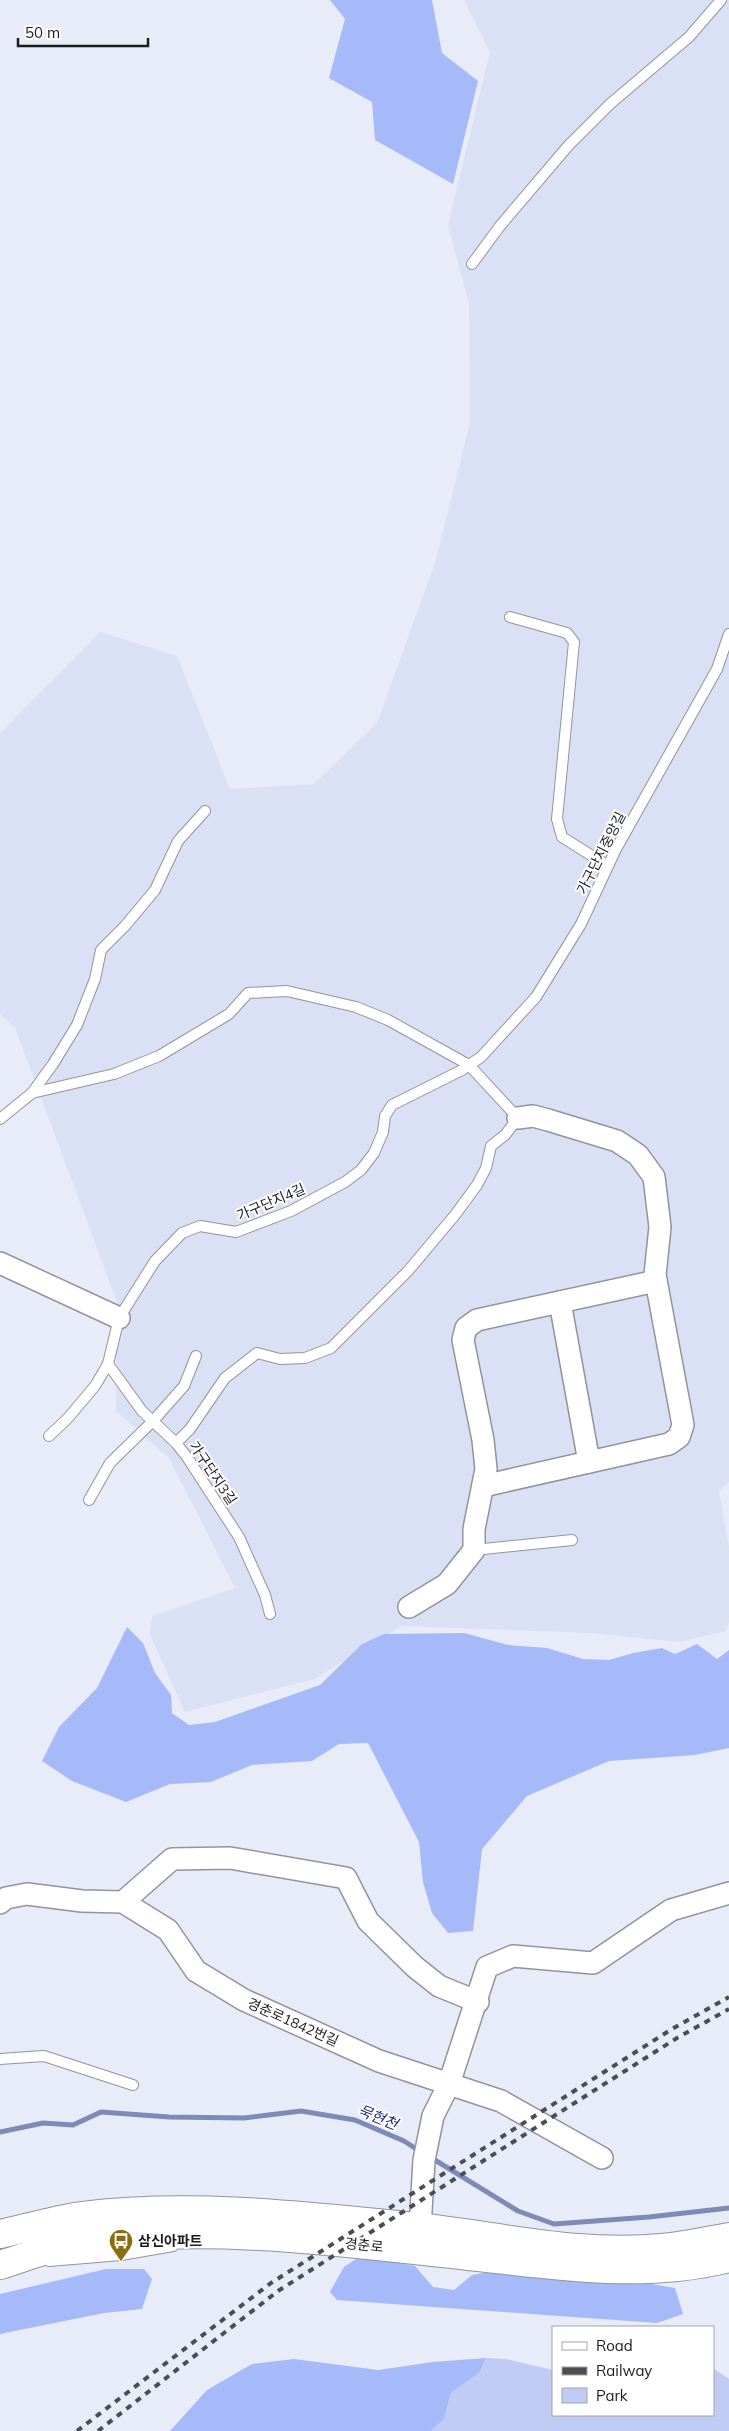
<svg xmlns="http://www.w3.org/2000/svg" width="729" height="2431" font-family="Mulish,'Noto Sans KR',sans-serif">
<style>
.built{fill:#dbe1f4}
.green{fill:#c0ccf4}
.forest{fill:#a6b9f9}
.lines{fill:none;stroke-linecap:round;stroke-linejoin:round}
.stream{stroke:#7e8bb9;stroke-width:5}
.lane-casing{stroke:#91949f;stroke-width:12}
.street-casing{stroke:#91949f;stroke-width:24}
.secondary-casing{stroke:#91949f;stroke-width:30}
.lane{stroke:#fff;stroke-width:10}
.street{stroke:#fff;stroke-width:21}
.secondary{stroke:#fff;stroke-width:28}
.rail{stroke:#4b4d53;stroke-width:4;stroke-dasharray:6 6;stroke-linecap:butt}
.labels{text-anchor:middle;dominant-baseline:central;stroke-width:4;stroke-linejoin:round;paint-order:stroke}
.street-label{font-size:14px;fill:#1b1c20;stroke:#fff}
.poi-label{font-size:14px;font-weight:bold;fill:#1b1c20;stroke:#fff;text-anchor:start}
.water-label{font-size:15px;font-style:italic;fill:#222c84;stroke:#fff}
</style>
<rect width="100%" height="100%" fill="#e8ecf8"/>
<polygon class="built" points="464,0 729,0 729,1482 719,1491 729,1547 729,1622 726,1631 679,1642 591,1633 402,1626 314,1679 185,1712 150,1635 152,1616 235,1588 169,1458 116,1411 117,1302 15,1028 0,1014 0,733 100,632 177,656 230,789 314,784 377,723 436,560 470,423 469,304 448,225 490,52"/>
<polygon class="green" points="486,2358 506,2359 553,2370 553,2415 713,2415 713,2368 729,2379 729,2431 431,2431 444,2419 451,2393 480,2372"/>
<g class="forest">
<polygon points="330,0 432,0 442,53 478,81 453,184 375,140 372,102 329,78 345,19"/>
<polygon points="127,1627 143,1643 155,1673 171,1695 172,1713 189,1725 215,1722 320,1685 362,1644 384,1634 464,1633 508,1645 547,1648 583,1659 609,1660 633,1653 662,1648 675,1654 697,1644 717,1659 729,1650 729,1748 695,1755 609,1761 527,1796 482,1849 473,1931 448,1933 432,1913 423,1882 419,1842 368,1743 339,1744 312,1761 252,1765 211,1782 170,1784 126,1802 72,1781 42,1761 59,1727 97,1688"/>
<polygon points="361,2256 415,2266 433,2287 454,2290 472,2275 504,2269 640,2282 675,2288 683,2314 657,2323 337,2300 330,2292 344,2267"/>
<polygon points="106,2269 144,2269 152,2279 142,2309 104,2313 0,2334 0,2294"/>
<polygon points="486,2358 480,2372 451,2393 444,2419 431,2431 170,2431 207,2390 252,2364 294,2359 378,2370 433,2362"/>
</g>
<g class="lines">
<g class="stream">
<polyline points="0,2132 43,2123 73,2125 101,2112 169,2117 244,2118 301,2111 355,2120 404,2141 421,2152"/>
<polyline points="430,2157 518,2211 554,2224 649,2217 729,2208"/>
</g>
<defs>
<g id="lane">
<polyline points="472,264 500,226 568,146 610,104 689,37 721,0"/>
<polyline points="510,617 567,633 574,642 557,819 562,837 608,866"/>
<polyline points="32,1093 114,1074 159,1056 229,1014 248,993 287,991 356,1007 388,1020 469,1065 518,1118 505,1135 491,1146 486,1168 477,1185 455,1215 408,1271 331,1348 305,1358 280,1359 257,1353 225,1378 190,1429 176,1443"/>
<polyline points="0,1119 32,1093 53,1064 77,1025 95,979 101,950 125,926 155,890 178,841 205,811"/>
<polyline points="108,1364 142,1411 176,1443 187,1457 239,1537 265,1595 270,1614"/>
<polyline points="49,1436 68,1418 95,1386 108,1364 119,1318 155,1261 182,1233 200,1226 236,1232 291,1211 345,1182 361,1170 374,1153 383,1132 385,1116 392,1105 462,1070 481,1057 536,997 581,924 616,849 717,669 729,634"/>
<polyline points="89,1500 110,1463 153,1421 184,1386 196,1356"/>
<polyline points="474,1550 572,1540"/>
<polyline points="0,2059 44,2056 133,2085"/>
<polyline points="49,2261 121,2255 173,2246"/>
</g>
<g id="street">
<polyline points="0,1263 119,1318"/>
<polyline points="560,1302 589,1462"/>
<polyline points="483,1486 669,1444 679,1437 683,1425 655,1275 660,1227 654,1177 638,1155 617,1141 548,1120 533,1116 518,1118"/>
<polyline points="409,1607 447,1584 474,1550 474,1529 486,1469 483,1440 463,1340 466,1328 477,1320 656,1281"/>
<polyline points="123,1902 172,1859 230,1858 346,1878 368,1921 415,1967 439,1986 478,2002"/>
<polyline points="0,1903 6,1898 27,1894 82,1901 123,1902 168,1930 196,1971 244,2000 379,2061 501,2101 602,2158"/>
<polyline points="420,2228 424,2160 433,2116 449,2084 487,1967 513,1956 593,1963 671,1910 729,1893"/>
</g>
<g id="secondary">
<path d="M0 2234C27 2228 54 2220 81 2216 192 2202 307 2216 417 2227 499 2236 579 2256 662 2248 684 2246 707 2241 729 2237"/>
<path d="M0 2265C26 2257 53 2246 80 2242 212 2223 346 2243 478 2257 562 2266 646 2279 729 2258"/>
</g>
</defs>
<use href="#lane" class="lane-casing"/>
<use href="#street" class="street-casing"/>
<use href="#secondary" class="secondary-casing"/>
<use href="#lane" class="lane"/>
<use href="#street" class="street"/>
<use href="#secondary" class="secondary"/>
<g class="rail">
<polyline points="77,2431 271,2283 672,2029 729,1997"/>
<polyline points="98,2431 278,2291 677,2038 729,2009"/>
</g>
</g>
<defs>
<symbol id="bus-pin" viewBox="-11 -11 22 30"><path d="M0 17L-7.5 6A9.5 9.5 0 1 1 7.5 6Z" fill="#886f0f" stroke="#fff"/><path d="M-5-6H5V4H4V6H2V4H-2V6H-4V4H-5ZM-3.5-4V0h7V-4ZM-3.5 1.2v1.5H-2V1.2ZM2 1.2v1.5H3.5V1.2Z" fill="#fff"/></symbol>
</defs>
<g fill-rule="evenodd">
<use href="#bus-pin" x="107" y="2227" width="28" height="38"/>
</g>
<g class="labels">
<g class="street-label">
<text transform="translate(601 853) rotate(-63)">가구단지중앙길</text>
<text transform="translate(271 1202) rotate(-23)">가구단지4길</text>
<text transform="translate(213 1473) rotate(56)">가구단지3길</text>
<text transform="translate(293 2022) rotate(24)">경춘로1842번길</text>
<text transform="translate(364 2245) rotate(6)">경춘로</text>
</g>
<g class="poi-label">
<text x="138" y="2241">삼신아파트</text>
</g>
<g class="water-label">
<text transform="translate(378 2117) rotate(22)">묵현천</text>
</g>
</g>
<rect x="552" y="2326" width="162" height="90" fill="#ffffff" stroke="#a4a4a6"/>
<rect x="562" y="2342" width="25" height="8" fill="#ffffff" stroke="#a4a4a6"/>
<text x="596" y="2351" font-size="15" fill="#1b1c20">Road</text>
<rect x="562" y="2367" width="25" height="8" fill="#4b4d53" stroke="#a4a4a6"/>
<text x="596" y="2376" font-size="15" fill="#1b1c20">Railway</text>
<rect x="562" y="2388" width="25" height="15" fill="#c0ccf4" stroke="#a4a4a6"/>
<text x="596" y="2401" font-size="15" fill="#1b1c20">Park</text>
<path d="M18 38v8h130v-8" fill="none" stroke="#1b1c20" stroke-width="2.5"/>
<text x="25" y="38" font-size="15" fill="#1b1c20" stroke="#ffffff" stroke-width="4" paint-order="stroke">50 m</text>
</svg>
